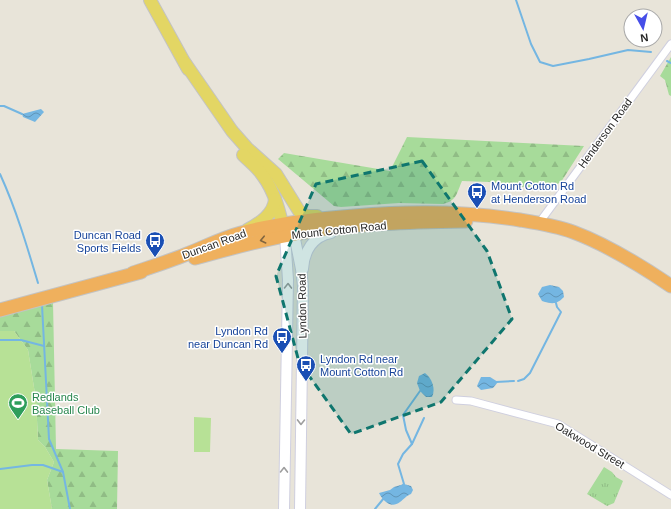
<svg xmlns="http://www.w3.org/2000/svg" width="671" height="509" font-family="Arial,sans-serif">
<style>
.grass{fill:url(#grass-tufts)}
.forest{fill:url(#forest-firs)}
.pitch{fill:#b7e196}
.water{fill:url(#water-waves)}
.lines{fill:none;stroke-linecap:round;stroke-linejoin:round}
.stream{stroke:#74b6e2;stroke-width:2}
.street-casing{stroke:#cfcfdf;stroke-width:9}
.secondary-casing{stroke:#cfcfdf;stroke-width:12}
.primary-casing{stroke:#c3c3c3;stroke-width:14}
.highway-casing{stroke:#c3c3c3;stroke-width:15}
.street{stroke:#fff;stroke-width:7}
.secondary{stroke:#fff;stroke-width:10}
.primary{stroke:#e3d664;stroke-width:12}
.highway{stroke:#efb05d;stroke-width:13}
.oneway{stroke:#81653f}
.oneway2{stroke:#9e9e9e}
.marked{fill:#0f766e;fill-opacity:0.2;stroke:#0f766e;stroke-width:3;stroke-dasharray:8 5;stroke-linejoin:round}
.labels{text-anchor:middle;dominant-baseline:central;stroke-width:3;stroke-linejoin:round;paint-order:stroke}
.street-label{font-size:11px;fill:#272727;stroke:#fff}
.transit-label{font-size:11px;fill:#164399;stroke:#fff;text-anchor:start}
.leisure-label{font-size:11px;fill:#27864d;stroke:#fff;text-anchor:start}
</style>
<defs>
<pattern id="grass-tufts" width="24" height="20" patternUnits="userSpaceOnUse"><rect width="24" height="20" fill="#a7db9a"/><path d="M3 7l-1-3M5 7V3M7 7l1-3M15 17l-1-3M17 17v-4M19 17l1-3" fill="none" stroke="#90bc85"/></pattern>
<pattern id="forest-firs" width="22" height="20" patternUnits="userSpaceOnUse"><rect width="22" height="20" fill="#a7db9a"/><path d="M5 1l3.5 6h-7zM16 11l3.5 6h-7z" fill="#90bc85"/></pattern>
<pattern id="water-waves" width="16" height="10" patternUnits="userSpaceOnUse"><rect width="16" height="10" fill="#74b6e2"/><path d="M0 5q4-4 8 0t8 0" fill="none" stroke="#5f94b7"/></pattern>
</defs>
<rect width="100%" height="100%" fill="#e8e4d9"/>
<polygon class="grass" points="604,467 612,472 616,477 623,481 614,503 607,506 587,494"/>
<g class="forest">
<polygon points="671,57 671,96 669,95 665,80 660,76"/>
<path d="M407 137 584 146 561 182 552 187 538 189 489 182 462 181C457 192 457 201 443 204L399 203 341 207 334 206 278 159 284 153 390 171Z"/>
<polygon points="53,302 56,449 118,451 117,509 52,509 47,480 54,462 45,447 38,440 36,400 28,350 14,331 0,331 0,316"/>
</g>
<g class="pitch">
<polygon points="0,331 14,331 28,350 36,400 38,440 45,447 54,462 47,480 52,509 0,509"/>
<polygon points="194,417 211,418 210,452 194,452"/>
</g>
<g class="water">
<polygon points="41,109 44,112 35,122 23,117 22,114"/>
<path d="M550 285 559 287 563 291 564 297C556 305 552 304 542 301L538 294 542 287Z"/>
<path d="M425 373C432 378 436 389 432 397H426L420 391 417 383 419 376Z"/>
<polygon points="481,377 490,377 498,382 493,388 481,390 477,386"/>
<path d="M404 484 411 486 413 490 411 494C406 496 404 499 400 502 391 509 383 501 379 493L390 490 394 487Z"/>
</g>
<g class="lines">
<g class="stream">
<polyline points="516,0 531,44 540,62 553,66 589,59 628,50 651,52"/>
<polyline points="667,61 671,63"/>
<polyline points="0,106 4,106 22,114"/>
<path d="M0 174C16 209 27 246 38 283"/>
<polyline points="42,305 49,439 63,472 70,509"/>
<polyline points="0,340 21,340 44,346"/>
<polyline points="518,381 524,379 530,373 561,312 557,307 556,303"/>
<polyline points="496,382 514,381"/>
<polyline points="412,444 406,430 403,415 420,391"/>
<polyline points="0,469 32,465 43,465 63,472"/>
<polyline points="403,485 404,484 398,464 403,454 412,444 424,418"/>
<polyline points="375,509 384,498"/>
</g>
<defs>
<g id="street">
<polyline points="539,223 671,44"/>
<polyline points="456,400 471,401 558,424 671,495"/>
</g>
<g id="secondary">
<polyline points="294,234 301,269 303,286 300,509"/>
<path d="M303 269C304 251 313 236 331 233"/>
<polyline points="284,509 288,280 285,235"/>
</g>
<g id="primary">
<polyline points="150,0 188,69"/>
<polyline points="185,63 232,131 247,148 276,174 299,211 306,216 317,216"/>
<path d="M243 155C250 162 258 168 263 176 275 192 280 213 284 232"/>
<path d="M247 230C260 223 274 214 275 199"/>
</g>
<g id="highway">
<path d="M195 258C232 248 267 238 305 232 358 223 412 222 466 221"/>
<path d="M133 273C151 267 170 261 187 254 205 247 222 238 241 233 278 223 316 219 354 216 411 211 464 211 520 220 538 223 557 226 573 232 608 245 640 265 671 286"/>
<polyline points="0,310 141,272"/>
</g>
</defs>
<use href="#street" class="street-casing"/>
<use href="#secondary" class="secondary-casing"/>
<use href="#primary" class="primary-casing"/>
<use href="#highway" class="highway-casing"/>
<use href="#street" class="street"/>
<use href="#secondary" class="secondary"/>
<use href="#primary" class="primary"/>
<use href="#highway" class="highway"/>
</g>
<defs><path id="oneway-chevron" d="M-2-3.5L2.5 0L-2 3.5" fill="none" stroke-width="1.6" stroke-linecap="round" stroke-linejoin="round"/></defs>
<use class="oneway" href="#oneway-chevron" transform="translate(263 240) rotate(167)"/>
<g class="oneway2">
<use href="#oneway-chevron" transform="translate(288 286) rotate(-89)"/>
<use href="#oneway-chevron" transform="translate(301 422) rotate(91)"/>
<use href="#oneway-chevron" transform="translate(284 470) rotate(-89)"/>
</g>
<path class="marked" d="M422 161 487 251 512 319 441 402 351 434 299 362 276 276 316 184Z"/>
<defs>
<symbol id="bus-pin" viewBox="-11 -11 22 30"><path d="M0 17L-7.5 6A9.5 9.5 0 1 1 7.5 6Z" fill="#1a4fb4" stroke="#fff"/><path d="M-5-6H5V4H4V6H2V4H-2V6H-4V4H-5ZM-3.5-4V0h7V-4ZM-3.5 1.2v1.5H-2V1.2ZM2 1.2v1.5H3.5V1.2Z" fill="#fff"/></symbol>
<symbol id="stadium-pin" viewBox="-11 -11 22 30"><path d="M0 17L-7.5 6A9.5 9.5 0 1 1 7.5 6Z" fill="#2e9e5b" stroke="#fff"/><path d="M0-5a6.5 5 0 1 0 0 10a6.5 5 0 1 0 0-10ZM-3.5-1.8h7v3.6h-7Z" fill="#fff"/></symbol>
</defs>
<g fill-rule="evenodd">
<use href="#bus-pin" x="466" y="181" width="22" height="30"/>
<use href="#bus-pin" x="144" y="230" width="22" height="30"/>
<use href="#bus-pin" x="271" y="326" width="22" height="30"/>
<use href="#bus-pin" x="295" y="354" width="22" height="30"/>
<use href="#stadium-pin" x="7" y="392" width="22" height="30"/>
</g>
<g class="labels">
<g class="street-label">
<text transform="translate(605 133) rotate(-54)">Henderson Road</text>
<text transform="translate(339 230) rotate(-6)">Mount Cotton Road</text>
<text transform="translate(214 244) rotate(-20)">Duncan Road</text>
<text transform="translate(302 306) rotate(-91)">Lyndon Road</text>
<text transform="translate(590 445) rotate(31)">Oakwood Street</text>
</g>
<g class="transit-label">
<text x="491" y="186">Mount Cotton Rd<tspan x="491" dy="13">at Henderson Road</tspan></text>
<text x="141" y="235" text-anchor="end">Duncan Road<tspan x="141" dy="13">Sports Fields</tspan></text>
<text x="268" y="331" text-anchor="end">Lyndon Rd<tspan x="268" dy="13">near Duncan Rd</tspan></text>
<text x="320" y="359">Lyndon Rd near<tspan x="320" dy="13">Mount Cotton Rd</tspan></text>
</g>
<g class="leisure-label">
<text x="32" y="397">Redlands<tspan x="32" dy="13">Baseball Club</tspan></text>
</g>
</g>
<g transform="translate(643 28) rotate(172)"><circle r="19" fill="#ffffff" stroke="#a9a9a9"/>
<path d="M0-3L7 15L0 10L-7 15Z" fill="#464ee8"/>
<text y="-6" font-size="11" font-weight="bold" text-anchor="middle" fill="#272727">N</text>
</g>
</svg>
